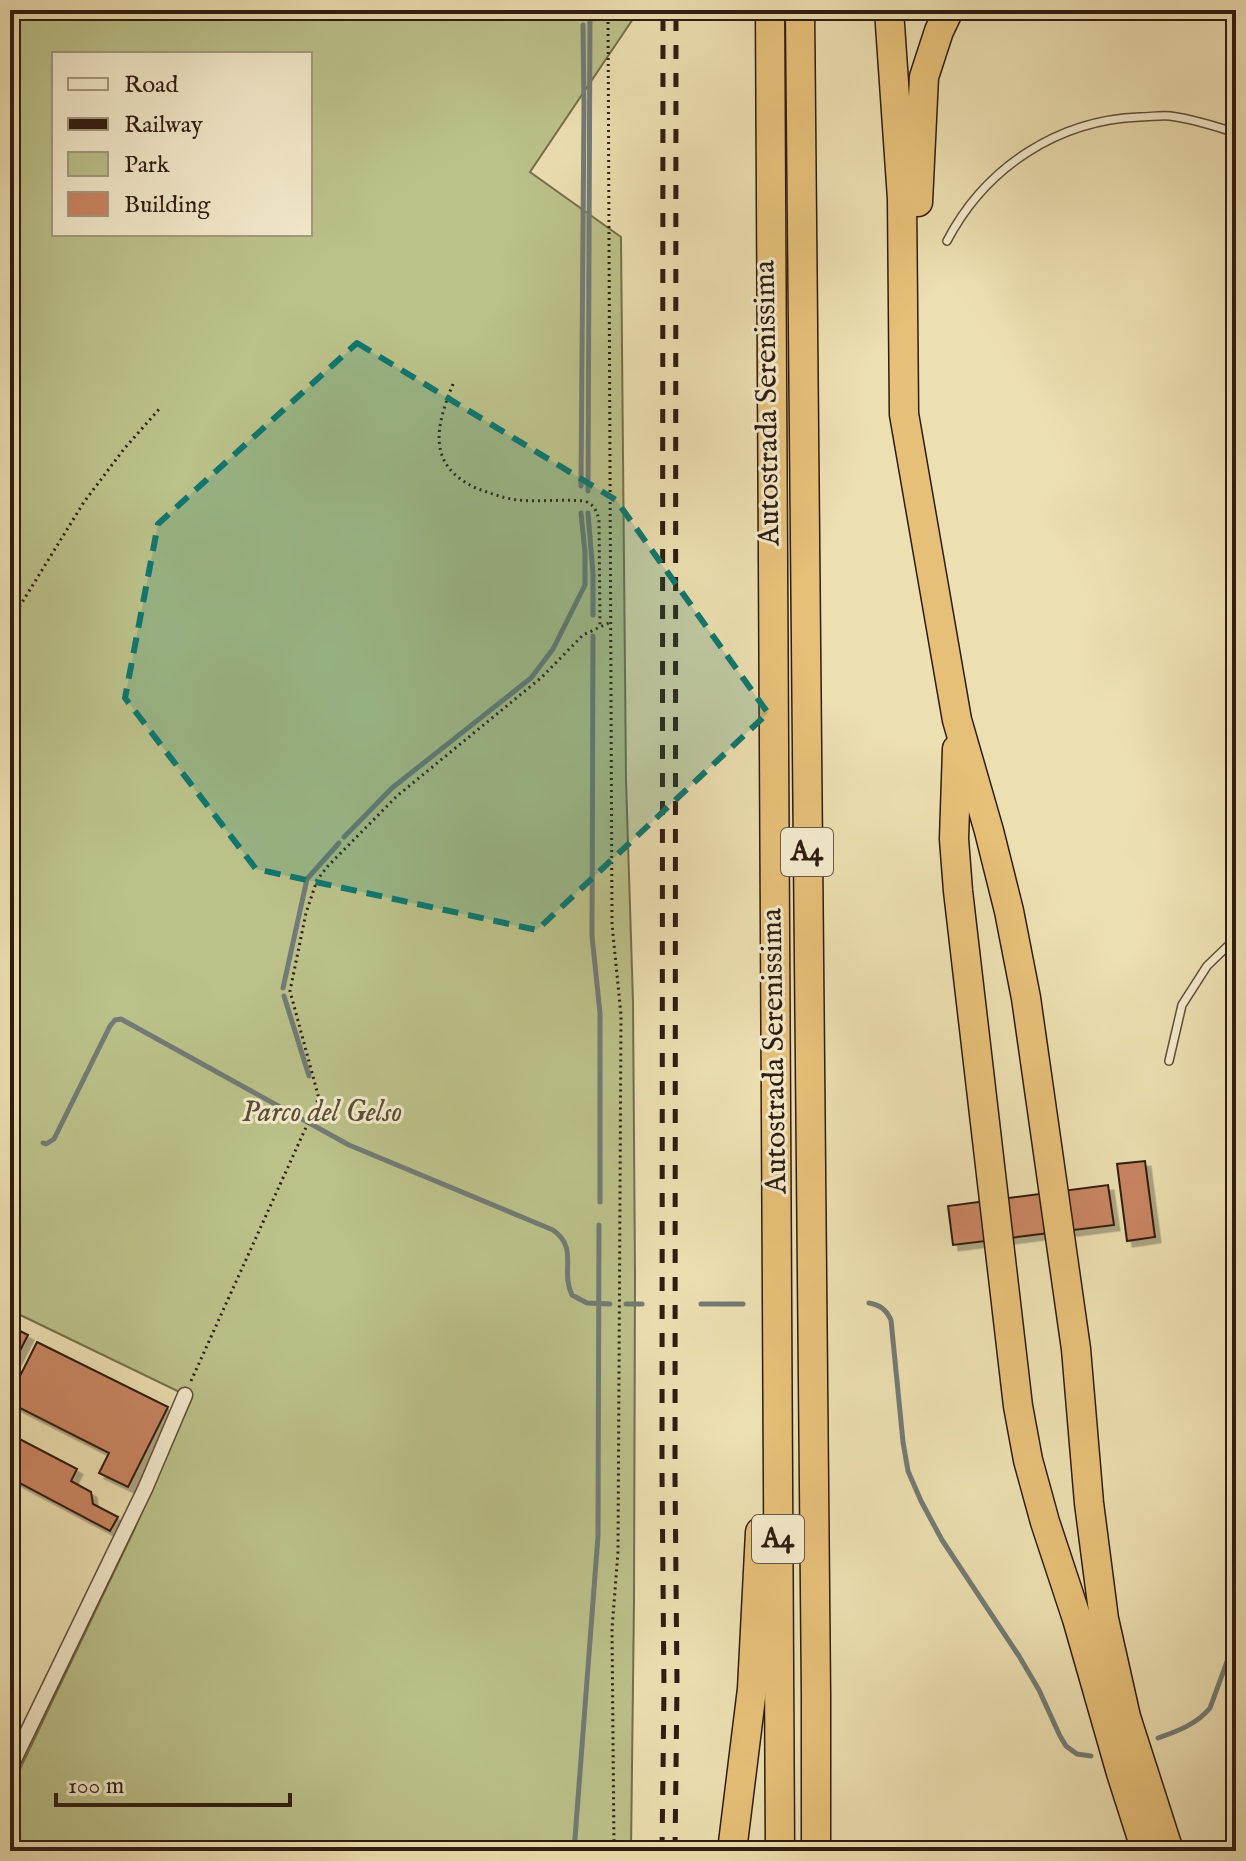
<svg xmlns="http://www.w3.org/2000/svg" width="1246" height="1861" font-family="'IM FELL English',serif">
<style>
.green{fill:#bbc189;stroke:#756e4d;stroke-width:2;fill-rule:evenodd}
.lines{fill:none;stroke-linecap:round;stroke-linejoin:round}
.stream{stroke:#727b75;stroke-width:5}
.building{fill:#ca8562;stroke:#2f1c11;stroke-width:2;filter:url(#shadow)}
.lane-casing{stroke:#5e4d39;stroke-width:10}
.street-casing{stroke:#5e4d39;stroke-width:17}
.highway-casing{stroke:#2f1c11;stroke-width:31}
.path{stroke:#2f1c11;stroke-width:3;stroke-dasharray:2 4;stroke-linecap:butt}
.lane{stroke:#f3eacc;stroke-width:7}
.street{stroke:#f3eacc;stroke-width:14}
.highway{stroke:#e6c078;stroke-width:28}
.rail{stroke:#2f1c11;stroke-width:5;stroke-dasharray:14 14;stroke-linecap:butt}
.marked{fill:#0f766e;fill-opacity:0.2;stroke:#0f766e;stroke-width:6;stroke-dasharray:16 10;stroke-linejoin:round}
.labels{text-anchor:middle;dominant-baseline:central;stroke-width:6;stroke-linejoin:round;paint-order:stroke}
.shield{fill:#f3eacc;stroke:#6a5a49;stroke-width:2}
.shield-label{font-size:28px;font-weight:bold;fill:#2f1c11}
.street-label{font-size:30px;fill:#2f1c11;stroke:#f3eacc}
.park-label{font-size:30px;font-style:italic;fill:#594e35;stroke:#f3eacc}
</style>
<defs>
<filter id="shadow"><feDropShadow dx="5.5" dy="5.5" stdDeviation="0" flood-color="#0004"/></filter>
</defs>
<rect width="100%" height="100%" fill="#ecdfb1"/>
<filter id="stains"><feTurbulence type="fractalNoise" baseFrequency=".0025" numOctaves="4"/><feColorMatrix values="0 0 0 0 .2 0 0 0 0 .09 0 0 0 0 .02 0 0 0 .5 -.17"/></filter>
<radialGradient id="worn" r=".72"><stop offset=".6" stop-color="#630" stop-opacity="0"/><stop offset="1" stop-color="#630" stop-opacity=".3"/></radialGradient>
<path class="green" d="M10 10H639L530 172 621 237 626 780 633 1002 635 1275 634 1600 631 1851H10V1790L134 1530 192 1398 10 1310ZM54 54H310V234H54Z"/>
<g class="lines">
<g class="stream">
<polyline points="581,486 584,105 583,25"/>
<polyline points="588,491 590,10"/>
<polyline points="588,513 593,574 593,615"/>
<polyline points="593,636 592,936 600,1013 600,1202"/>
<polyline points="344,837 392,788 531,678 553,649 585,585 585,553 581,513"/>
<polyline points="283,988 307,879 339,843"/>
<polyline points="284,996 309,1076"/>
<polyline points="10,1126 14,1128"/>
<path d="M43 1143 46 1144 54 1139 110 1026 115 1020 121 1019 349 1145 553 1230C579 1248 560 1271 572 1295L587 1303 610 1304"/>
<path d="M869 1303C880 1305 886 1309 891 1320L903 1442 908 1471 921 1501 942 1540 1019 1656 1039 1690 1060 1736 1066 1746 1077 1754 1091 1756"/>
<polyline points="626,1304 642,1304"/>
<polyline points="701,1304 743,1304"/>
<path d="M1158 1738C1178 1731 1197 1724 1210 1708L1236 1637"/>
<polyline points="574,1851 598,1536 599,1225"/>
</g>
</g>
<g class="building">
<polygon points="1145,1161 1155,1237 1127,1241 1117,1164"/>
<polygon points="1108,1185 1114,1225 953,1245 948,1206"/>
<polygon points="10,1326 28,1335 10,1370"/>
<polygon points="37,1342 168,1407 128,1487 99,1473 109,1453 10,1403 10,1396"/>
<polygon points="10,1434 77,1469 71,1481 91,1492 93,1504 118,1517 110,1531 10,1478"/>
</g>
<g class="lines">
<defs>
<g id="lane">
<path d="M947 241C985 168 1057 120 1140 117 1150 117 1160 115 1170 116 1193 119 1215 126 1236 133"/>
<polyline points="1169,1061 1182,1005 1207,966 1236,938"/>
</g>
<polyline id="street" points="10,1768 145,1489 185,1395"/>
<g id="highway">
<polyline points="770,10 780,1851"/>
<polyline points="800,10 816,1695 816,1851"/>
<polyline points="889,10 902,199 904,414 957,720 989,831 1009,911 1026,998 1076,1349 1089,1503 1104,1619 1126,1717 1169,1851"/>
<polyline points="918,202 924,77 939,31 949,10"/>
<polyline points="957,749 954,839 958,891 1018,1406 1028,1460 1045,1522 1077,1619 1121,1773 1146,1851"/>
<polyline points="732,1851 752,1689 760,1532"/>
</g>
</defs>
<use href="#lane" class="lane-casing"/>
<use href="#street" class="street-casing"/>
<use href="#highway" class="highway-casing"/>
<g class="path">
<polyline points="608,10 612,924 621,1015 618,1552 612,1629 614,1851"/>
<path d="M453 384C436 426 426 465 476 488 489 493 503 498 517 500 539 502 562 499 585 501 594 505 596 510 599 519L600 627"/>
<polyline points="10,622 84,502 124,449 161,407"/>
<polyline points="191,1381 317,1103 318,1095 290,991 306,913 317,880 328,866 397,796 542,677 583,635 611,622"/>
</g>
<use href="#lane" class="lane"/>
<use href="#street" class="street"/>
<use href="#highway" class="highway"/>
<g class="rail">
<polyline points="662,1851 664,1689 662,1472 663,10"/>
<polyline points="675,1851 677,1684 675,1476 676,10"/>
</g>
</g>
<path class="marked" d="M357 343 616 500 768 713 537 930 256 869 125 698 158 524Z"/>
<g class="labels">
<g class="shield">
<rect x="781" y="828" width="52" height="48" rx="6"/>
<rect x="752" y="1515" width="52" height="48" rx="6"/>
</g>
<g class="shield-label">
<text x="807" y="852">A4</text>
<text x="778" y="1539">A4</text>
</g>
<g class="street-label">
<text transform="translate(768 403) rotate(-91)">Autostrada Serenissima</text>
<text transform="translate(775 1051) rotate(-91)">Autostrada Serenissima</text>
</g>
<g class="park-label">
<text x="322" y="1113">Parco del Gelso</text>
</g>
</g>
<rect width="1246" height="1861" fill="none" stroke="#ecdfb1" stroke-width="40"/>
<rect x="12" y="12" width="1222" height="1837" fill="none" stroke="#2f1c11" stroke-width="4"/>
<rect x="20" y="20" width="1206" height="1821" fill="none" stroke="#2f1c11" stroke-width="2"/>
<rect x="52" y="52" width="260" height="184" fill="#f3eacc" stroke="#a59881" stroke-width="2"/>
<rect x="68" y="78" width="40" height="12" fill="#f3eacc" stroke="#a59881" stroke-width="2"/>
<text x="124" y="92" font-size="24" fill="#2f1c11">Road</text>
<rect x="68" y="118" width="40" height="12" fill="#2f1c11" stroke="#a59881" stroke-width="2"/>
<text x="124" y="132" font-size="24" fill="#2f1c11">Railway</text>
<rect x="68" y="152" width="40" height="24" fill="#bbc189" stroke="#a59881" stroke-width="2"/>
<text x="124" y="172" font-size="24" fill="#2f1c11">Park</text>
<rect x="68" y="192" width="40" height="24" fill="#ca8562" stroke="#a59881" stroke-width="2"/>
<text x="124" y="212" font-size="24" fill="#2f1c11">Building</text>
<path d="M56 1793v12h234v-12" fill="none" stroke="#2f1c11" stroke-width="4"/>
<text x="68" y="1793" font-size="24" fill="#2f1c11" stroke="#f3eacc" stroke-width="6" paint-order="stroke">100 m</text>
<rect width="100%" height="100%" filter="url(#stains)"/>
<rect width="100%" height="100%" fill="url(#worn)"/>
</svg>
